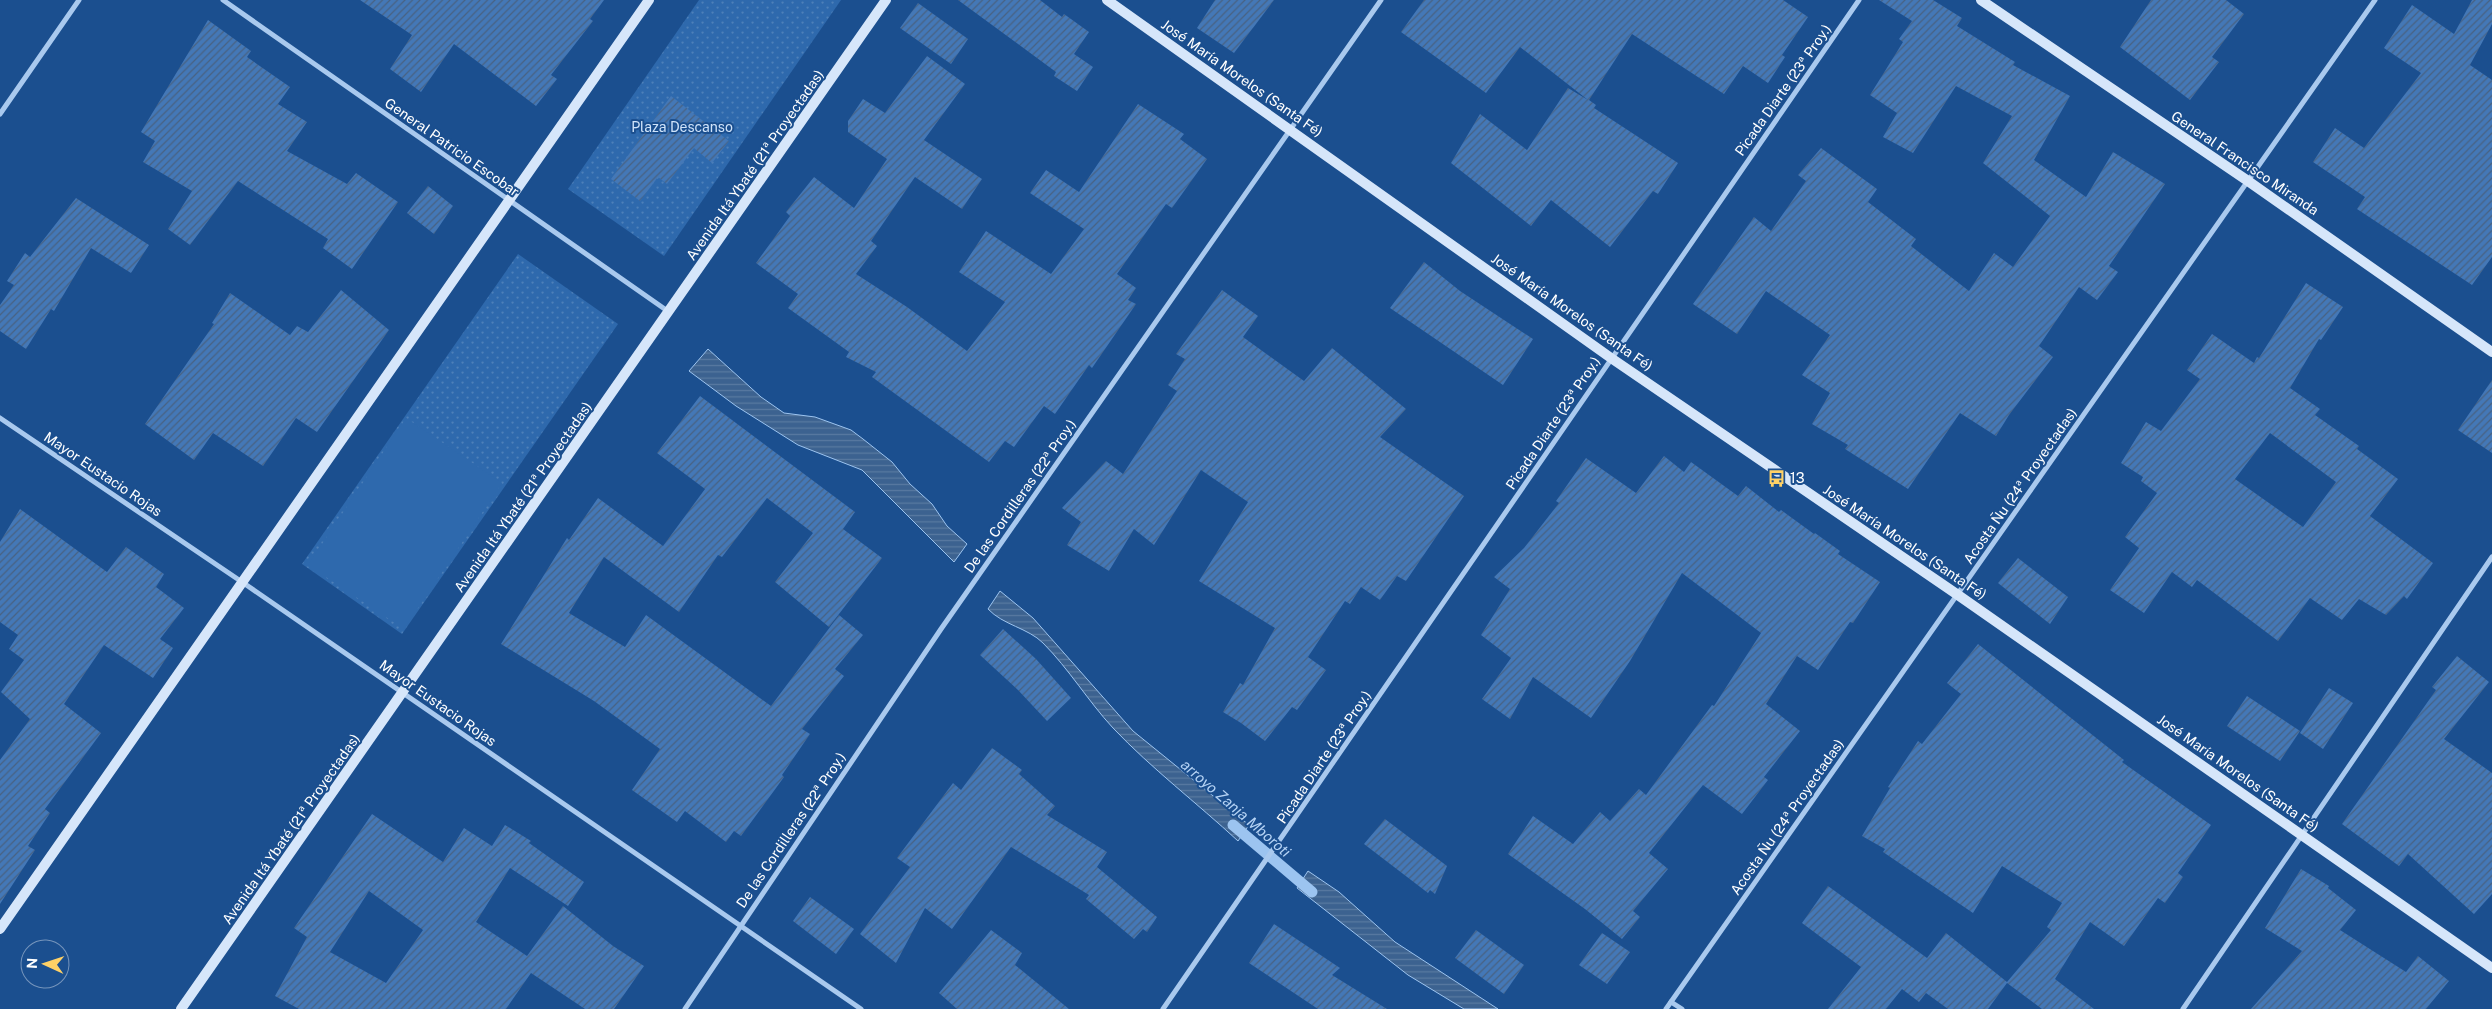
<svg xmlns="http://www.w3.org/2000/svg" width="2492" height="1009" font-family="'Public Sans',sans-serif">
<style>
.grass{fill:url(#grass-dots)}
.pitch{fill:#2e69ad}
.water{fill:url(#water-rules);stroke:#9cc4f0}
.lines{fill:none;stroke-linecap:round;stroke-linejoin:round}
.stream{stroke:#9cc4f0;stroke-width:11}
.building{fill:url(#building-hatch);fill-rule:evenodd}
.street{stroke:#a9c9ee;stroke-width:5}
.secondary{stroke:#d6e6fa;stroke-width:10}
.labels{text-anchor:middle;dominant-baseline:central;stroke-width:4;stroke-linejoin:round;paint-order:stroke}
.street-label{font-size:14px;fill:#fff;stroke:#1b4f8f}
.park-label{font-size:14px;fill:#cfe3fa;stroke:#1b4f8f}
.poi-label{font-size:14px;fill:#fff;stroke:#1b4f8f;text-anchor:start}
.water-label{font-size:15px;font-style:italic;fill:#b5d3f5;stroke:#1b4f8f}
</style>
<defs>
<pattern id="grass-dots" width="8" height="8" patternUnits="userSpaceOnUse" patternTransform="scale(1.25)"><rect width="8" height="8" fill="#2e69ad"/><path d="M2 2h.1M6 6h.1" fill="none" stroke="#4d80b9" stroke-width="1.8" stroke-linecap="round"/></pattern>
<pattern id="water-rules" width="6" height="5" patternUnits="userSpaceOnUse" patternTransform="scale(1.25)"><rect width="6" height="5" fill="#3c6290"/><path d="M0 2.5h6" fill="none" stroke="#597aa1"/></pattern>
<pattern id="building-hatch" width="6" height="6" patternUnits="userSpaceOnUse" patternTransform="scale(1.25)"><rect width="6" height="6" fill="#4478b7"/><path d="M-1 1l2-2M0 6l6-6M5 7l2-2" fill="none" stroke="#486282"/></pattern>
</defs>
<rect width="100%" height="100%" fill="#1b4f8f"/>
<g class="grass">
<polygon points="699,0 841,0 664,256 568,189"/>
<polygon points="518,254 618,324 402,634 302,564"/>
</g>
<polygon class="pitch" points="406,418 502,483 404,629 308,565"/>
<g class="water">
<polygon points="708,349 761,397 784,413 815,417 851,430 863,439 892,462 910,484 932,504 947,526 967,544 954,562 862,470 798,445 736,406 689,371"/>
<path d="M1000 591 1033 618 1133 731 1249 825 1238 841C1197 803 1152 769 1113 728 1088 701 1069 669 1043 643 1028 628 1003 625 988 609Z"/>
<polygon points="1308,871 1339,892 1395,942 1498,1009 1464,1009 1408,975 1297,888"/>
</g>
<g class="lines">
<polyline class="stream" points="1233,825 1312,892"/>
</g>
<g class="building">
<polygon points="360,0 604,0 590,19 593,21 551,75 557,79 536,106 454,44 421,92 390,69 412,35"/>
<polygon points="958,0 1040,0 1062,17 1064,14 1089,32 1074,54 1093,67 1077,91 1054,76 1056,72"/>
<polygon points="1215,0 1274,0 1234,53 1197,28"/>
<polygon points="1424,0 1783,0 1808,17 1782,55 1785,57 1768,83 1743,66 1724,94 1632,34 1589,100 1596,105 1594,108 1678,163 1658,194 1653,191 1610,247 1551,200 1531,226 1451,163 1480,114 1527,150 1568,88 1588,100 1520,47 1486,93 1401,32"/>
<polygon points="1879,0 1933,0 1962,18 1957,26 2015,62 2013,65 2070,96 2034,160 2086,197 2113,152 2165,184 2109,266 2118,272 2097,300 2079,287 2039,346 2053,357 2009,415 1996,436 1960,413 1908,489 1845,449 1848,445 1812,424 1830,393 1802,375 1830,335 1766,291 1737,334 1693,304 1754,217 1771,231 1806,181 1798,175 1821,148 1877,189 1868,202 1916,239 1911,246 1969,291 1994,253 2013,267 2050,216 1983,163 2012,116 1956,86 1913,153 1883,137 1897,113 1870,95 1903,42 1899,39 1912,21"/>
<polygon points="2151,0 2226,0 2244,14 2212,57 2219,62 2190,100 2120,47"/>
<polygon points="2472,0 2492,0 2492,24 2470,65 2492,80 2492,257 2472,285 2357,209 2365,197 2313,162 2335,128 2364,148 2421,73 2384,48 2412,5 2454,34"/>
<polygon points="918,3 968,39 951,64 900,28"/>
<polygon points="208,20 251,51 247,57 290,87 278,104 307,122 287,151 347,184 356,173 398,202 352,269 323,248 328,239 238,181 190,245 168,229 192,191 143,162 155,141 141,132"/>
<polygon points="927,56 965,84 924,140 982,179 962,209 915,177 871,241 877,246 856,274 907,307 967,351 1005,302 959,272 986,231 1051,274 1084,229 1030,193 1046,170 1079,192 1138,104 1184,134 1180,139 1207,159 1172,208 1166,204 1117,274 1136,288 1128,300 1136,304 1092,368 1089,365 1055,414 1044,406 1014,447 1005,441 989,462 872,377 876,372 846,357 849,352 788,308 798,294 756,263 790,216 786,212 814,177 854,208 887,159 848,132 848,121 863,99 885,113"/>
<polygon points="671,96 729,141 712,163 694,148 667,184 658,177 640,201 611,179"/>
<polygon points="428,186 453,206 434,234 407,213"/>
<polygon points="76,198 149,245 131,273 91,248 54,311 51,309 26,349 0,331 0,305 14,285 7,281 25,253 30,257"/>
<polygon points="1424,262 1460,291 1533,339 1503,385 1390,308"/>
<path d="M2306 283 2343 307 2321 340 2319 339 2290 388 2320 409 2315 415 2359 446 2357 449 2398 479 2370 516 2433 563 2407 599 2404 596 2386 615 2359 599 2342 620 2310 598 2278 641 2197 580 2192 587 2172 572 2144 613 2110 590 2139 548 2125 537 2157 493 2141 481 2143 477 2121 463 2146 422 2161 431 2200 379 2187 370 2212 334 2254 363 2257 357 2259 358ZM2270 433 2336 482 2303 527 2235 479Z"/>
<polygon points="341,290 389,330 317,432 296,418 263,466 213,433 194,460 145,424 214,324 212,323 230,293 290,335 297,326 308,332"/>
<polygon points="1222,290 1258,316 1243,337 1304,381 1332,348 1406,409 1380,437 1464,496 1406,581 1397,576 1380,600 1361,587 1350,604 1345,601 1308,657 1326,670 1297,710 1292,707 1265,741 1241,723 1223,712 1240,683 1243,685 1275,628 1199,581 1248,502 1201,470 1154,545 1134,529 1109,571 1067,545 1081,522 1062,508 1106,461 1123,474 1177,391 1168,385 1185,359 1176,354"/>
<polygon points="2492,380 2492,453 2458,430"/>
<polygon points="700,396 855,512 843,529 882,558 829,627 775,582 813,533 767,498 722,557 718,555 679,612 604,557 569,613 625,647 646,615 771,706 839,615 863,635 835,669 844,676 802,729 810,734 782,775 784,777 741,836 734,831 726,842 685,811 677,822 632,790 660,749 594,701 501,644 567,538 569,540 598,498 663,546 705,489 657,453"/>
<polygon points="1664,456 1684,472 1691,462 1738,496 1746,486 1779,512 1781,510 1814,534 1815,533 1840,551 1838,554 1880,582 1853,623 1850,622 1818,670 1797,656 1766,704 1800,731 1764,777 1768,780 1742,814 1703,785 1649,853 1668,869 1633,911 1640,917 1622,939 1585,909 1508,854 1533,816 1573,844 1600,812 1610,821 1639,789 1646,795 1712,705 1714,706 1761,633 1682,573 1630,661 1591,718 1533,677 1510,719 1482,699 1511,658 1481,635 1510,589 1494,577 1524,548 1559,503 1556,501 1586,458 1636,493"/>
<polygon points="20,509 107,572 126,547 164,574 156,587 184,608 160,639 173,648 153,678 104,645 64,704 101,733 45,809 50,813 28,846 35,850 0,904 0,760 30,719 1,692 24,660 9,649 18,635 0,622 0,542"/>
<polygon points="2018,558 2068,597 2050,624 1998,583"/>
<polygon points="1003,629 1036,659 1071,698 1047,721 1018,690 980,655"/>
<polygon points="1978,644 2124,760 2122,762 2211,825 2178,873 2183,877 2165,903 2158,898 2124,946 2090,922 2055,979 2094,1009 2042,1009 2007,983 1988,1009 1948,1009 1926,993 1919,1002 1902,989 1886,1009 1828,1009 1861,967 1802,923 1828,886 1927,958 1946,933 2007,982 2051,930 2047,927 2062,903 2002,866 1973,913 1883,852 1885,849 1862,836 1890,788 1888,787 1918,741 1922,744 1961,694 1947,683"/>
<polygon points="2457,656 2489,682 2444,739 2492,773 2492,894 2474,914 2408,854 2399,866 2342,824 2436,690 2432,687"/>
<polygon points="2329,688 2353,703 2323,749 2300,733"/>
<polygon points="2247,696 2300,731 2280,761 2227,726"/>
<polygon points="992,748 1022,770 1019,774 1055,806 1047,815 1107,852 1097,867 1157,917 1147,932 1143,929 1134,939 1086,899 1089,895 1011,847 952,929 925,908 896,963 860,934 910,867 897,858 953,783 961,790"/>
<path d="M372 814 443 862 464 828 492 846 505 825 531 841 529 843 584 882 568 906 510 868 476 922 527 956 563 906 613 946 644 966 614 1009H585L531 973 506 1009H299L275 996 307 937 294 928ZM369 891 423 930 386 983 330 952Z"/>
<polygon points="1385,819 1447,866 1435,894 1430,890 1428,893 1364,844"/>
<polygon points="2301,869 2329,886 2328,888 2356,910 2340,930 2406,972 2418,956 2449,981 2426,1009 2251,1009 2302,951 2265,928"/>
<polygon points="810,897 854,929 836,954 793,921"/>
<polygon points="1274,924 1340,968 1332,975 1387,1009 1318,1009 1249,963"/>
<polygon points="991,930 1022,953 1015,965 1069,1009 957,1009 939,993"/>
<polygon points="1476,930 1524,965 1504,994 1455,958"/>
<polygon points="1602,933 1630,952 1607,984 1579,965"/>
</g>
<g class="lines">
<g class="street">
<polyline points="223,0 669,312"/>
<polyline points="0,114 79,0"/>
<polyline points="0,418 242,582 861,1009"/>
<polyline points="1671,1002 1682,1009"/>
<polyline points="685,1009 941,629 1381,0"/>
<polyline points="1163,1009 1859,0"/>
<polyline points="1666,1009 2375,0"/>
<polyline points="2183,1009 2492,557"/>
</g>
<g class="secondary">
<polyline points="1107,0 1611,358 1958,595 2492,968"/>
<polyline points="1981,0 2248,181 2492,352"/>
<polyline points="0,929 649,0"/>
<polyline points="181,1009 886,0"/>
</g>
</g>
<defs>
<symbol id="bus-bare" viewBox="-9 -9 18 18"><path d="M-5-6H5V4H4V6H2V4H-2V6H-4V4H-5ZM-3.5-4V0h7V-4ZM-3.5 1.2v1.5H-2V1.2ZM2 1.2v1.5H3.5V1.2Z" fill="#ffd166" stroke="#1b4f8f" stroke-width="2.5" paint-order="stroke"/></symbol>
</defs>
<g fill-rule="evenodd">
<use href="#bus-bare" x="1764" y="466" width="25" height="25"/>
</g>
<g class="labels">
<g class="street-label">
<text transform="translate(1242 78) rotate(35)">José María Morelos (Santa Fé)</text>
<text transform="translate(1783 90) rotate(-55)">Picada Diarte (23ª Proy.)</text>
<text transform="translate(452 147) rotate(35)">General Patricio Escobar</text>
<text transform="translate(2245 163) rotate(34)">General Francisco Miranda</text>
<text transform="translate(755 165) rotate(-55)">Avenida Itá Ybaté (21ª Proyectadas)</text>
<text transform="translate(1572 312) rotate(35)">José María Morelos (Santa Fé)</text>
<text transform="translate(1553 423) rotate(-56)">Picada Diarte (23ª Proy.)</text>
<text transform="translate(103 474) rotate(34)">Mayor Eustacio Rojas</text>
<text transform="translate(2020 486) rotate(-55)">Acosta Ñu (24ª Proyectadas)</text>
<text transform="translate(1020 496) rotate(-55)">De las Cordilleras (22ª Proy.)</text>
<text transform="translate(523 497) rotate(-55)">Avenida Itá Ybaté (21ª Proyectadas)</text>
<text transform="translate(1905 542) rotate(34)">José María Morelos (Santa Fé)</text>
<text transform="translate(438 703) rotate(35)">Mayor Eustacio Rojas</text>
<text transform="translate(1324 757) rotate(-56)">Picada Diarte (23ª Proy.)</text>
<text transform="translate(2238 773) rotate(35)">José María Morelos (Santa Fé)</text>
<text transform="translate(1787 817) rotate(-55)">Acosta Ñu (24ª Proyectadas)</text>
<text transform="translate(291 829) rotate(-55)">Avenida Itá Ybaté (21ª Proyectadas)</text>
<text transform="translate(791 830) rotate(-56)">De las Cordilleras (22ª Proy.)</text>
</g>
<g class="park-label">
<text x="682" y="127">Plaza Descanso</text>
</g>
<g class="poi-label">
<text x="1790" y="478">13</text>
</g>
<g class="water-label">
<text transform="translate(1236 808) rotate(41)">arroyo Zanja Mboroti</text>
</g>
</g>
<g transform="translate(45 964) rotate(273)"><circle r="24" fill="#1b4f8f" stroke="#7695bc"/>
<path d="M0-4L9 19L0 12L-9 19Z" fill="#ffd166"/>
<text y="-8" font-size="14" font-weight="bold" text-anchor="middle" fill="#ffffff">N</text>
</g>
</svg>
